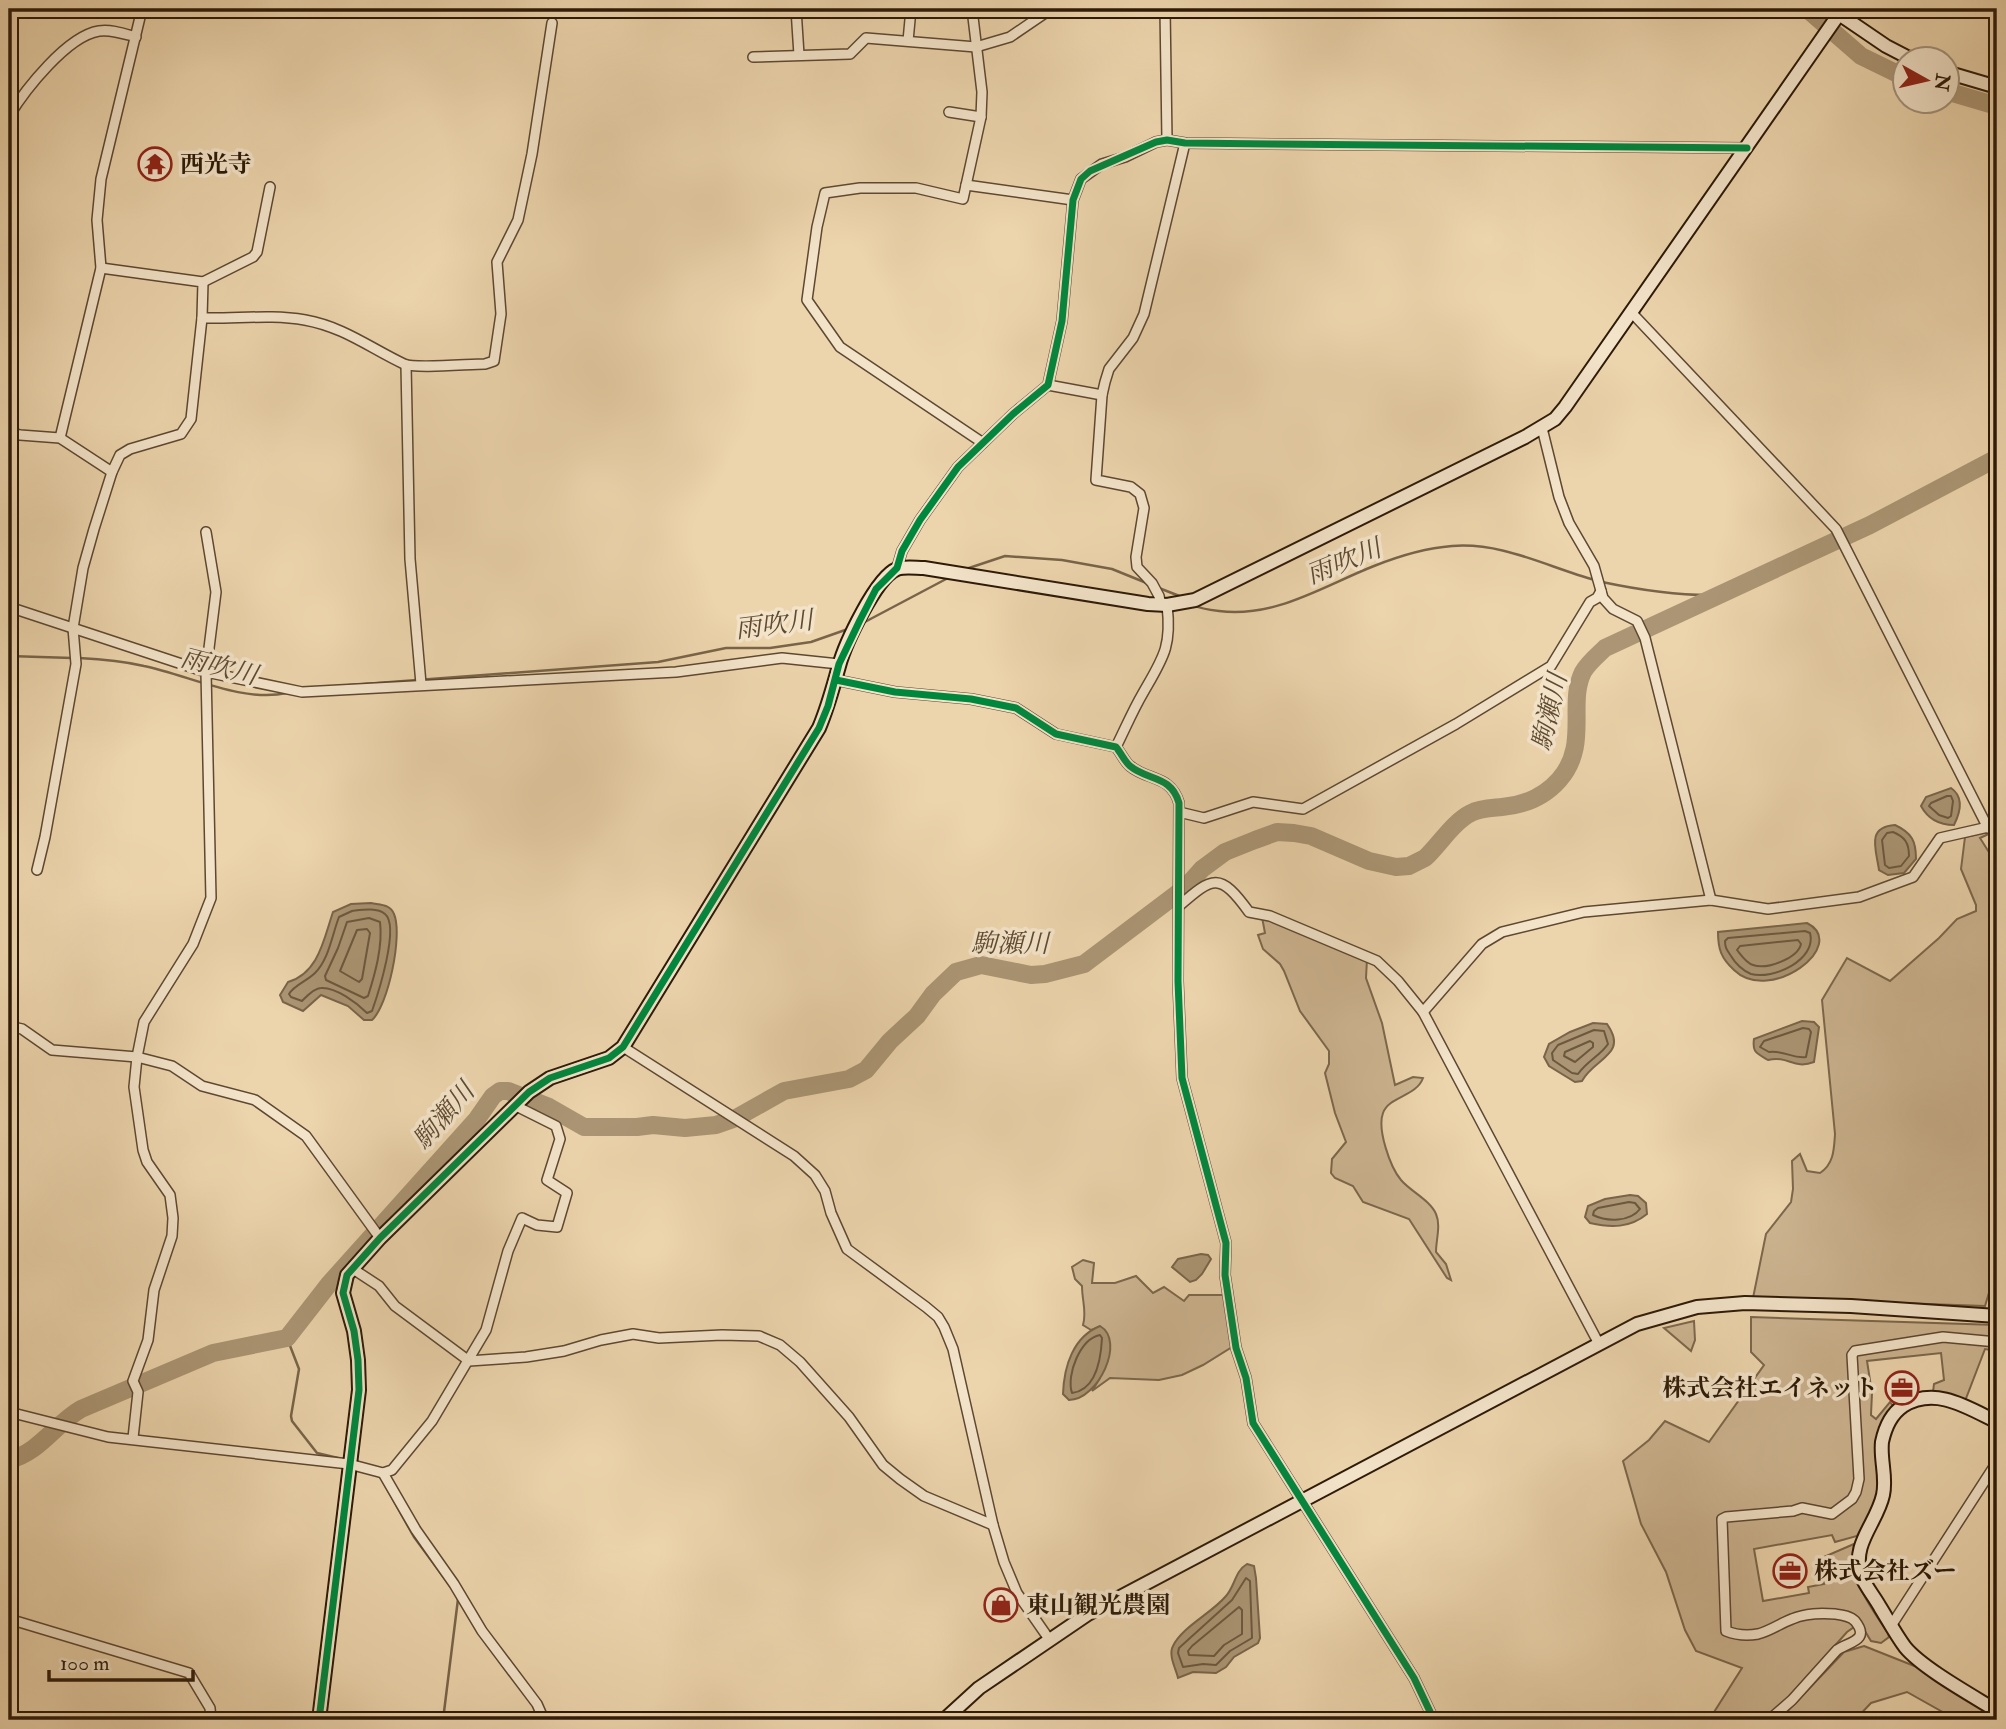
<svg xmlns="http://www.w3.org/2000/svg" width="2006" height="1729" font-family="'IM FELL Double Pica','Noto Serif JP',serif">
<style>
.green{fill:#ccb490;stroke:#7c674c;stroke-width:2}
.water{fill:#ab9574;stroke:#796449;stroke-width:2}
.lines{fill:none;stroke-linecap:round;stroke-linejoin:round}
.shore{stroke:#6c583e;stroke-width:2}
.stream{stroke:#796449;stroke-width:2.5}
.river{stroke:#ab9574;stroke-width:18}
.street-casing{stroke:#5d4831;stroke-width:12}
.secondary-casing{stroke:#2d1a08;stroke-width:16}
.street{stroke:#f3e3c9;stroke-width:9}
.secondary{stroke:#f3e3c9;stroke-width:12}
.cycleway-casing{stroke:#f3e3c9;stroke-width:11}
.cycleway{stroke:#00873e;stroke-width:7}
.labels{text-anchor:middle;dominant-baseline:central;stroke-width:7;stroke-linejoin:round;paint-order:stroke}
.poi-label{font-size:24px;font-weight:bold;fill:#2d1a08;stroke:#f3e3c9;text-anchor:start}
.water-label{font-size:26px;font-style:italic;fill:#5f4b33;stroke:#f3e3c9}
</style>
<rect width="100%" height="100%" fill="#ecd4ac"/>
<filter id="stains"><feTurbulence type="fractalNoise" baseFrequency=".00286" numOctaves="4"/><feColorMatrix values="0 0 0 0 .2 0 0 0 0 .09 0 0 0 0 .02 0 0 0 .5 -.17"/></filter>
<radialGradient id="worn" r=".72"><stop offset=".6" stop-color="#630" stop-opacity="0"/><stop offset="1" stop-color="#630" stop-opacity=".3"/></radialGradient>
<g class="green">
<path d="M1997 830 1980 838 1997 865V1266L1985 1306 1753 1298 1766 1234 1791 1202 1793 1189 1792 1161 1800 1154 1807 1171 1820 1173C1834 1164 1834 1149 1835 1134L1822 1000 1847 958 1890 981 1939 938 1957 919 1976 911V905L1961 869 1965 837Z"/>
<path d="M1262 917 1367 959 1366 978 1382 1023 1395 1085 1413 1077 1423 1078C1416 1097 1389 1096 1383 1113 1377 1129 1390 1167 1401 1180 1410 1191 1430 1200 1436 1214 1441 1225 1436 1240 1436 1252L1446 1264 1451 1280 1447 1278 1409 1219 1363 1202 1353 1186 1335 1178 1331 1173 1332 1159 1346 1142 1335 1113 1325 1073 1329 1064V1051L1300 1011 1284 971 1280 964 1263 949 1258 935 1265 933Z"/>
<path d="M1083 1260 1094 1263 1092 1283H1115L1136 1276 1153 1293 1164 1287 1184 1301 1189 1295H1224L1232 1347 1203 1365 1182 1375 1159 1380 1110 1378 1092 1391 1100 1378V1327L1091 1330 1083 1325C1087 1312 1082 1301 1082 1286L1075 1279 1072 1267Z"/>
<path d="M1751 1317 1997 1325V1351L1985 1349 1965 1401 1933 1392 1934 1384 1944 1380 1941 1353 1867 1361 1872 1393 1871 1415 1876 1419 1890 1402 1893 1406 1879 1497 1857 1536 1835 1542 1832 1535 1754 1549 1763 1601 1809 1593 1808 1587 1824 1584 1819 1559 1854 1544C1848 1578 1870 1606 1888 1633L1889 1637 1881 1643 1871 1641 1860 1623 1847 1632 1789 1697 1763 1720H1709L1742 1668 1696 1651 1685 1630 1666 1572 1641 1524 1623 1461 1649 1440 1665 1421 1709 1442 1764 1365 1751 1352Z"/>
<polygon points="1694,1321 1695,1340 1691,1351 1664,1328"/>
<polygon points="1864,1646 1932,1673 1997,1717 1997,1720 1957,1720 1907,1692 1871,1703 1855,1720 1779,1720 1844,1652"/>
</g>
<g class="water">
<path d="M1951 788C1964 797 1960 813 1954 825 1939 825 1928 819 1921 806L1926 797Z"/>
<path d="M1895 825C1912 833 1916 841 1916 859L1904 873 1888 875 1879 870C1876 849 1866 827 1895 825Z"/>
<path d="M371 903C380 905 390 904 394 914 403 935 388 1006 372 1020H364L348 1006 321 995 303 1011 283 1002 280 995 288 982C319 973 324 938 333 912L351 904Z"/>
<path d="M1807 923C1850 945 1770 1005 1734 970 1721 958 1718 949 1718 932Z"/>
<path d="M1802 1021 1814 1022 1819 1027 1814 1062C1793 1070 1789 1055 1768 1060 1757 1053 1752 1053 1754 1039Z"/>
<path d="M1593 1023 1607 1024C1629 1055 1594 1058 1582 1081L1575 1082 1549 1066 1544 1057 1549 1044 1570 1032Z"/>
<path d="M1630 1195 1638 1196 1646 1203 1647 1214C1630 1228 1611 1228 1590 1223L1585 1217 1588 1206 1605 1199Z"/>
<polygon points="1201,1254 1208,1255 1211,1259 1202,1274 1196,1280 1190,1282 1172,1267 1178,1259"/>
<path d="M1100 1326C1126 1341 1098 1400 1069 1400L1063 1394C1064 1366 1073 1337 1100 1326Z"/>
<path d="M1247 1564 1254 1566 1256 1578 1260 1638 1258 1643 1234 1657 1226 1667 1216 1673 1193 1672 1178 1678C1176 1669 1168 1655 1173 1646 1182 1627 1212 1613 1226 1596 1235 1586 1235 1571 1247 1564Z"/>
</g>
<g class="lines">
<g class="shore">
<polygon points="1947,796 1951,796 1953,801 1951,816 1948,818 1939,815 1929,806 1931,803"/>
<path d="M1893 832C1905 837 1909 843 1909 856L1901 866 1889 868 1885 865 1882 840 1887 833Z"/>
<path d="M352 911C361 910 377 907 385 914 400 926 378 994 372 1011L367 1013C357 1003 336 987 321 988 314 988 307 996 302 1001L291 997 289 994C294 985 307 981 315 973 329 959 332 935 339 917Z"/>
<path d="M369 918 380 922C383 946 375 974 368 996L364 998 326 980 325 976 338 948 347 922Z"/>
<polygon points="357,930 367,929 370,933 362,979 359,982 340,971"/>
<path d="M1805 931 1810 933C1817 960 1773 980 1751 974 1743 971 1735 963 1731 956 1727 950 1725 948 1725 941L1728 938Z"/>
<path d="M1798 940 1801 944C1798 958 1767 970 1753 965 1746 963 1741 955 1737 950L1740 946Z"/>
<path d="M1803 1028 1809 1029 1811 1032 1806 1057C1792 1059 1785 1050 1769 1052L1760 1047 1764 1041Z"/>
<path d="M1594 1030 1604 1031 1608 1044C1601 1055 1587 1061 1578 1074L1572 1073 1553 1060 1552 1053 1558 1045Z"/>
<polygon points="1590,1041 1593,1043 1593,1047 1575,1062 1564,1056 1565,1052"/>
<path d="M1629 1202 1635 1203 1640 1209C1630 1222 1607 1222 1593 1215L1594 1211 1598 1208Z"/>
<path d="M1100 1335 1102 1338C1101 1358 1097 1390 1072 1393 1066 1375 1080 1339 1100 1335Z"/>
<polygon points="1246,1578 1250,1581 1252,1638 1230,1651 1216,1665 1203,1664 1183,1667 1178,1653 1179,1648 1232,1600"/>
<polygon points="1239,1607 1242,1610 1242,1634 1224,1645 1214,1656 1189,1655 1188,1651 1192,1646"/>
</g>
<g class="stream">
<polyline points="963,570 1005,556 1062,560 1112,569 1149,584"/>
<path d="M1602 582C1640 590 1677 596 1716 595"/>
<polyline points="1159,588 1182,597"/>
<path d="M1193 605C1201 609 1210 610 1219 611 1276 618 1323 586 1374 566 1399 556 1426 548 1452 546 1503 542 1547 567 1595 580"/>
<polyline points="861,624 948,578"/>
<polyline points="9,656 72,658"/>
<path d="M79 658C100 659 123 661 144 666 188 675 242 703 287 693"/>
<polyline points="311,688 658,662 726,648 770,648 811,642 848,629"/>
<polyline points="287,1338 299,1369 291,1416 292,1421 317,1453 338,1458"/>
<polyline points="381,1478 414,1537 451,1587"/>
<polyline points="443,1720 458,1599"/>
</g>
<g class="river">
<polyline points="1807,9 1861,56 1904,77"/>
<polyline points="1946,91 1997,106"/>
<path d="M9 1460C39 1453 55 1424 81 1409L213 1353 287 1338 329 1284 477 1119 493 1096 500 1091H508L549 1107 584 1127H637L653 1125 685 1128 716 1125 736 1118 784 1091 849 1079 866 1070 890 1041 917 1016 933 994 956 972 981 965 1031 975 1045 974 1084 964 1186 887 1202 869 1225 852 1255 840 1277 832 1294 833 1311 836 1369 861 1396 867 1409 866 1425 858C1440 844 1453 822 1471 813 1480 808 1492 808 1502 807 1524 805 1544 797 1559 780 1590 745 1567 704 1583 672 1588 663 1598 655 1605 648L1870 525 1997 458"/>
</g>
<defs>
<g id="street">
<polyline points="796,9 799,55"/>
<polyline points="972,9 982,92 981,117 963,199 916,188 860,188 825,193 817,227 807,300 840,347 983,443"/>
<polyline points="1165,9 1167,140"/>
<polyline points="908,41 911,9"/>
<polyline points="753,57 850,54 866,38 976,47 1010,37 1051,9"/>
<polyline points="949,112 981,117"/>
<path d="M9 116C25 90 67 36 99 31 111 29 125 34 136 37"/>
<polyline points="966,185 1073,200"/>
<polyline points="203,282 253,257 257,252 270,187"/>
<polyline points="1631,312 1836,529 1988,828"/>
<path d="M202 318C237 319 271 314 305 320 344 327 370 348 404 364 415 369 469 364 485 364L494 361 501 314 497 262 518 220 532 154 552 23"/>
<polyline points="406,365 410,559 421,684"/>
<polyline points="1048,385 1102,395"/>
<polyline points="1542,428 1559,497 1569,523 1594,566 1603,598 1613,609 1637,621 1645,638 1711,900"/>
<polyline points="9,432 20,435 60,438 112,472"/>
<polyline points="60,438 101,268 97,220 101,179 142,9"/>
<polyline points="897,568 902,551 920,520 958,467 1013,414 1048,385 1062,321 1073,200 1081,179 1102,164 1125,157 1156,142 1167,140 1185,143 1272,144 1747,148"/>
<polyline points="1161,605 1159,596 1152,583 1137,567 1136,557 1144,508 1140,494 1131,487 1096,480 1102,395 1105,382 1109,369 1133,338 1144,314 1185,143"/>
<polyline points="9,607 206,672 302,692 676,672 782,658 839,664"/>
<path d="M836 680 895 692 971 699 1016 708 1056 734 1116 747C1121 753 1125 762 1130 766 1148 781 1171 775 1179 803L1178 981 1182 1078 1226 1243 1225 1275 1236 1348 1246 1378 1253 1423 1414 1678 1434 1720"/>
<path d="M1116 747C1125 729 1133 710 1143 693 1163 658 1172 647 1167 605"/>
<polyline points="1179,812 1204,818 1253,802 1303,809 1456,724 1551,666 1590,602 1597,598 1601,591"/>
<polyline points="37,870 45,837 76,664 73,628 83,568 94,529 112,472 120,455 130,449 181,434 191,419 202,318 203,282 101,268"/>
<path d="M1179 906C1213 876 1220 872 1249 912L1270 916 1377 961 1398 981 1423 1012 1599 1344"/>
<polyline points="1423,1012 1482,944 1502,932 1584,912 1711,900 1768,909 1859,897 1913,877 1940,838 1997,825"/>
<polyline points="9,1026 22,1029 52,1050 137,1057 172,1066 202,1086 255,1100 306,1136 380,1238"/>
<polyline points="623,1047 794,1156 815,1175 825,1191 831,1213 847,1249 926,1307 938,1317 944,1327 953,1349 993,1525 1004,1562 1017,1593 1049,1639"/>
<polyline points="353,1269 379,1286 395,1306 469,1361 526,1357 564,1351 601,1340 633,1334 659,1338 722,1335 759,1336 780,1345 800,1362 849,1417 883,1465 900,1479 924,1496 993,1525"/>
<polyline points="9,1412 108,1437 349,1464 383,1473 392,1470 432,1421 486,1330 508,1251 522,1218 537,1225 557,1227 567,1193 547,1180 560,1139 556,1126 516,1106"/>
<polyline points="133,1438 138,1392 133,1381 148,1340 154,1290 172,1236 173,1218 170,1195 147,1162 143,1150 134,1087 137,1057 144,1022 193,944 211,898 206,672 216,592 206,532"/>
<polyline points="383,1473 416,1530 454,1584 482,1631 537,1704 544,1720"/>
<polyline points="9,1619 189,1673 210,1708 211,1720"/>
<polyline points="1891,1626 1997,1462"/>
<path d="M1769 1720 1792 1700 1837 1650C1848 1642 1871 1641 1855 1621 1850 1616 1842 1615 1835 1614 1820 1613 1806 1613 1792 1619 1781 1623 1770 1631 1758 1634 1747 1636 1736 1635 1726 1631L1722 1519 1726 1517 1793 1511 1802 1508 1832 1514 1852 1499 1856 1492 1859 1479 1852 1355 1855 1351 1943 1337 1997 1342"/>
</g>
<g id="secondary">
<polyline points="1946,72 1997,87"/>
<path d="M1997 1422C1967 1407 1935 1386 1903 1406 1891 1414 1885 1428 1882 1442 1880 1460 1887 1477 1883 1495 1877 1523 1851 1544 1861 1575 1865 1586 1874 1596 1880 1607 1888 1620 1896 1635 1905 1647 1922 1668 1973 1696 1997 1711"/>
<path d="M319 1720 359 1390 358 1360 354 1331 343 1293 347 1275 380 1238 529 1092 550 1078 609 1058 623 1047 819 728C828 707 833 687 839 666 845 644 876 577 897 569 904 566 916 568 924 568L1148 604 1167 605 1195 600 1525 437 1555 419 1565 407 1839 14 1886 46 1913 60"/>
<polyline points="944,1720 979,1688 1088,1614 1637,1324 1697,1307 1745,1303 1851,1306 1997,1316"/>
</g>
</defs>
<use href="#street" class="street-casing"/>
<use href="#secondary" class="secondary-casing"/>
<use href="#street" class="street"/>
<use href="#secondary" class="secondary"/>
<defs>
<g id="cycleway">
<path d="M836 680 895 692 971 699 1016 708 1056 734 1116 747C1121 753 1125 762 1130 766 1148 781 1171 775 1179 803L1178 981 1182 1078 1226 1243 1225 1275 1236 1348 1246 1378 1253 1423 1414 1678 1434 1720"/>
<polyline points="319,1720 359,1390 358,1360 354,1331 343,1293 347,1275 380,1238 529,1092 550,1078 609,1058 623,1047 819,728 828,706 839,664 860,620 876,589 897,568 902,551 920,520 958,467 1013,414 1048,385 1062,321 1073,200 1081,179 1090,171 1156,142 1167,140 1185,143 1272,144 1747,148"/>
</g>
</defs>
<use href="#cycleway" class="cycleway-casing"/>
<use href="#cycleway" class="cycleway"/>
</g>
<defs>
<symbol id="temple-ring" viewBox="-11 -11 22 22"><circle r="9.5" fill="#f3e3c9" stroke="#8f2418" stroke-width="1.5"/><path d="M0-6L5-2H3V0L6.5 2.5H4V6H1.5V3h-3V6H-4V2.5H-6.5L-3 0V-2H-5Z" fill="#8f2418"/></symbol>
<symbol id="office-ring" viewBox="-11 -11 22 22"><circle r="9.5" fill="#f3e3c9" stroke="#8f2418" stroke-width="1.5"/><path d="M-6-3h4V-5.5h4V-3h4V5H-6ZM-1-4.5V-3h2v-1.5ZM-6 0V1H6V0Z" fill="#8f2418"/></symbol>
<symbol id="shop-ring" viewBox="-11 -11 22 22"><circle r="9.5" fill="#f3e3c9" stroke="#8f2418" stroke-width="1.5"/><path d="M-5-2.5h2.3a2.7 3.5 0 0 1 5.4 0H5L5.5 6h-11ZM-1.5-2.5h3a1.5 2.3 0 0 0-3 0Z" fill="#8f2418"/></symbol>
</defs>
<g fill-rule="evenodd">
<use href="#temple-ring" x="136" y="145" width="38" height="38"/>
<use href="#office-ring" x="1883" y="1369" width="38" height="38"/>
<use href="#office-ring" x="1771" y="1552" width="38" height="38"/>
<use href="#shop-ring" x="982" y="1586" width="38" height="38"/>
</g>
<g class="labels">
<g class="poi-label">
<text x="180" y="164">西光寺</text>
<text x="1878" y="1388" text-anchor="end">株式会社エイネット</text>
<text x="1814" y="1571">株式会社ズー</text>
<text x="1026" y="1605">東山観光農園</text>
</g>
<g class="water-label">
<text transform="translate(1344 562) rotate(-22)">雨吹川</text>
<text transform="translate(774 625) rotate(-7)">雨吹川</text>
<text transform="translate(219 667) rotate(14)">雨吹川</text>
<text transform="translate(1550 712) rotate(-77)">駒瀬川</text>
<text x="1010" y="944">駒瀬川</text>
<text transform="translate(444 1116) rotate(-49)">駒瀬川</text>
</g>
</g>
<rect width="2006" height="1729" fill="none" stroke="#ecd4ac" stroke-width="35"/>
<rect x="10" y="10" width="1985" height="1708" fill="none" stroke="#2d1a08" stroke-width="3.5"/>
<rect x="18" y="18" width="1971" height="1694" fill="none" stroke="#2d1a08" stroke-width="2"/>
<g transform="translate(1926 80) rotate(98)"><circle r="33" fill="#f3e3c9" stroke="#a4937c" stroke-width="2"/>
<path d="M0-5L12 26L0 18L-12 26Z" fill="#8f2418"/>
<text y="-10" font-size="19" font-weight="bold" text-anchor="middle" fill="#2d1a08">N</text>
</g>
<path d="M49 1670v10h144v-10" fill="none" stroke="#2d1a08" stroke-width="3.5"/>
<text x="60" y="1670" font-size="21" fill="#2d1a08" stroke="#f3e3c9" stroke-width="5" paint-order="stroke">100 m</text>
<rect width="100%" height="100%" filter="url(#stains)"/>
<rect width="100%" height="100%" fill="url(#worn)"/>
</svg>
